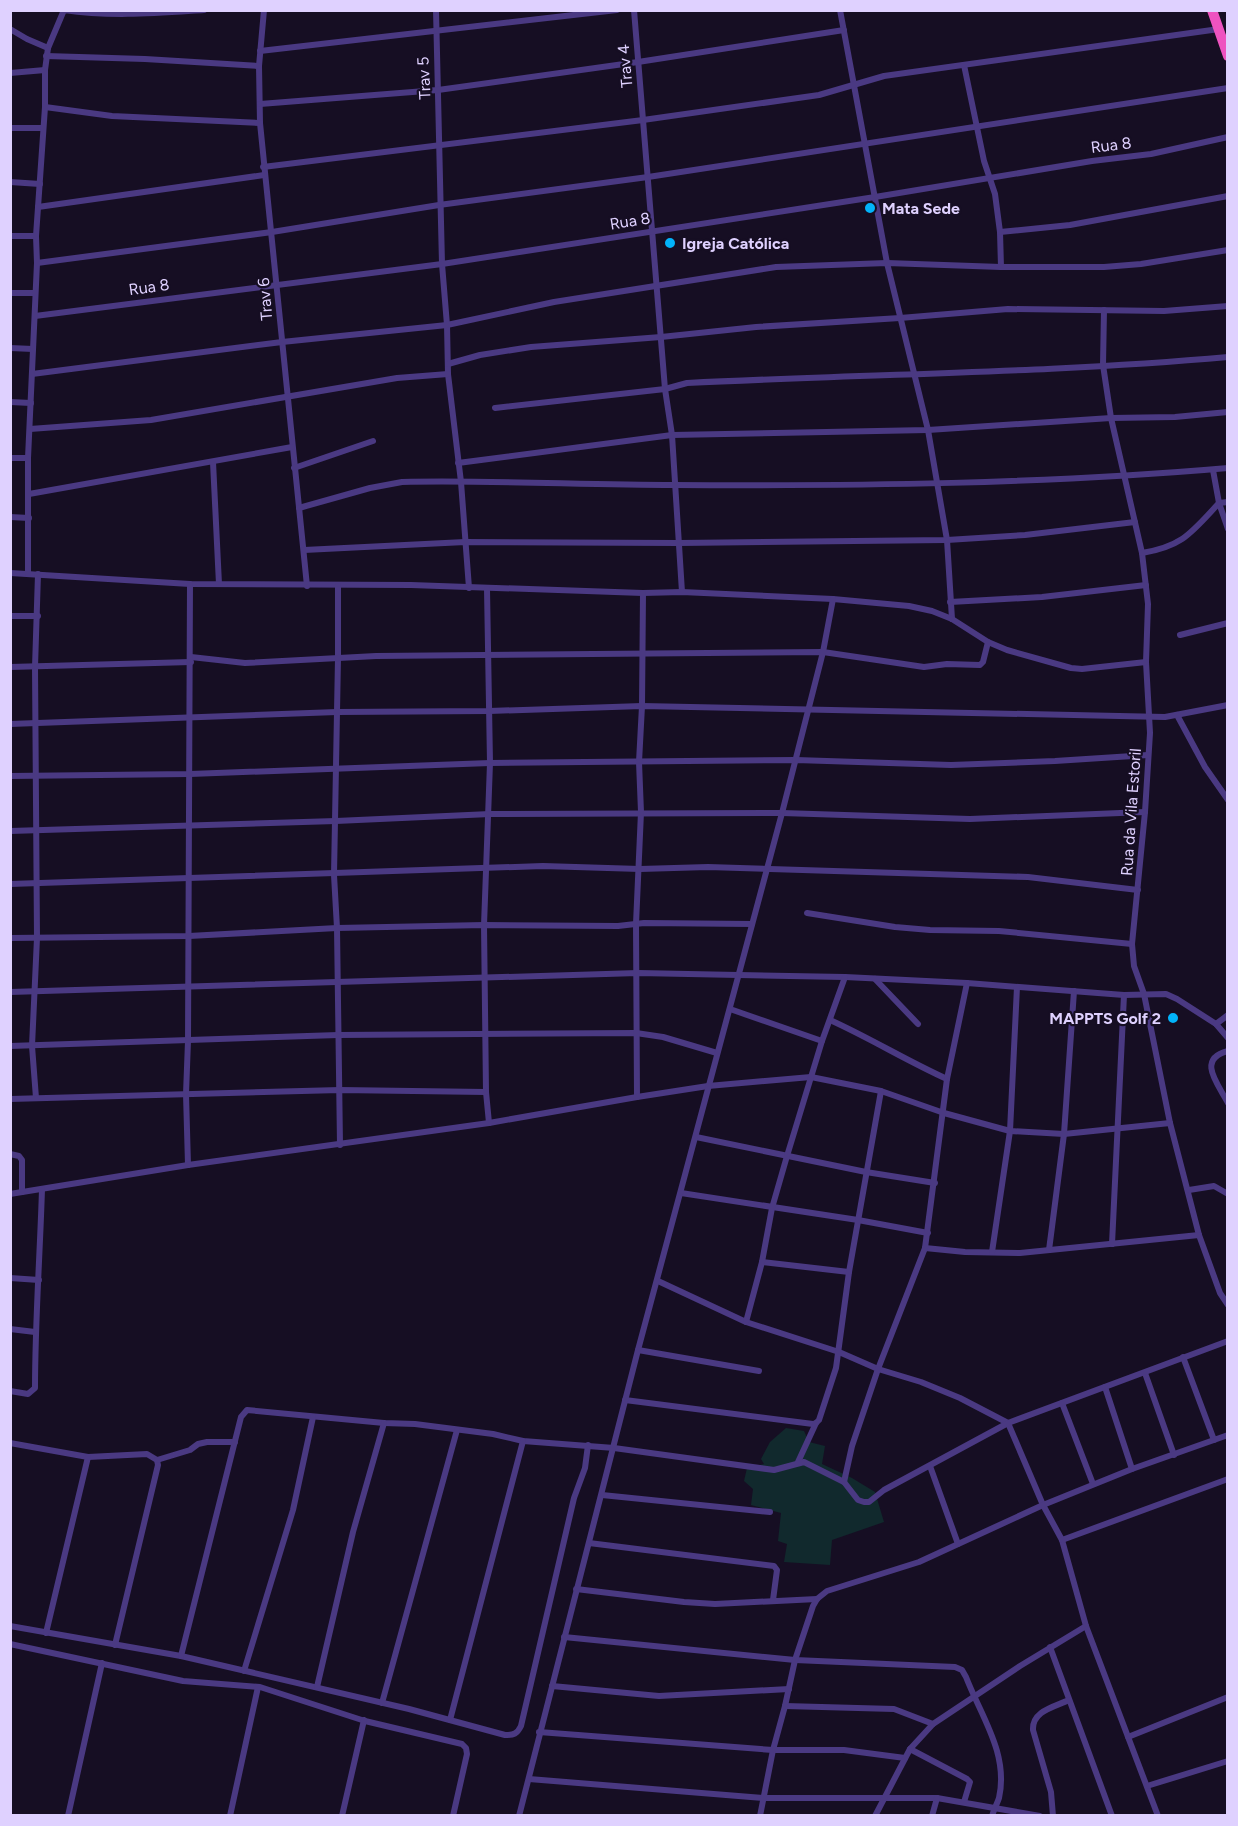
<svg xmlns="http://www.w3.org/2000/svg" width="1238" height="1826" font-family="Figtree,sans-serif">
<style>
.green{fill:#11292d}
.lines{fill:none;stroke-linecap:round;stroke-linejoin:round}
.minor{stroke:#4a3982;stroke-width:6}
.trunk{stroke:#ee53c0;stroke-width:10}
.poi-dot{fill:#02b3fa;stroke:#160e23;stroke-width:2}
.labels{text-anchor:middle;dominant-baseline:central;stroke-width:4.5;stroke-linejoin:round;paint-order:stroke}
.street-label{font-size:16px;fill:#dfd1ff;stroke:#160e23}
.poi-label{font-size:16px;font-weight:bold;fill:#dfd1ff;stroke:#160e23;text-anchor:start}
</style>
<rect width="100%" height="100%" fill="#160e23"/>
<polygon class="green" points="786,1428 804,1431 809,1442 825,1446 822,1464 852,1478 875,1492 884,1522 832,1540 830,1565 784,1562 787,1544 778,1541 781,1513 751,1505 753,1489 744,1481 747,1468 764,1464 761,1459 770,1442"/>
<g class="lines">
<g class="minor">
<polyline points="264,10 259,66 260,123 307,586"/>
<polyline points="436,10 442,264 447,325 448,374 461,482 469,588"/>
<polyline points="634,10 665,389 672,435 682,592"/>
<polyline points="840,10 887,263 928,430 947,540 952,619"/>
<polyline points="10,29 27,39 48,48"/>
<polyline points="260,51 617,10"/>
<polyline points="46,56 145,59 259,66"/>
<polyline points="964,65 984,161 995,194 1000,232 1001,267"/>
<polyline points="10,73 45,70"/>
<polyline points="260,104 438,90 638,62 844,30"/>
<polyline points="45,107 112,116 260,123"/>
<polyline points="10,128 43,128"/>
<polyline points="263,167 643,120 819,95 884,76 1219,29"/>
<polyline points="10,182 40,184"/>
<polyline points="38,207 264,175"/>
<polyline points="1000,232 1070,225 1228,196"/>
<polyline points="10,236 36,236"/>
<polyline points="37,263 272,232 439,205 648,177 1228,88"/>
<polyline points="10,293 35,293"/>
<polyline points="1104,310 1103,365 1111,418 1142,553 1148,604 1146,662 1150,733 1145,812 1132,944 1134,966 1144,994 1170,1123 1199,1235 1220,1293 1228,1305"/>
<polyline points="35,316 442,264 875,197 1092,161 1151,154 1228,137"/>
<polyline points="10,348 33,349"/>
<polyline points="448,364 480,355 531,347 661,337 756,327 900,318 1008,309 1164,311 1228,306"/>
<polyline points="32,374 282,342 447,325 554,302 776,267 887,263 1001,267 1104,267 1141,264 1228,250"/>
<polyline points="10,402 31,403"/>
<path d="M495 408 665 389 687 383C867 374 1048 373 1228 357"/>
<polyline points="30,429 151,420 397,378 448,374"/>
<polyline points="10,458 28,458"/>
<polyline points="213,462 219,584"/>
<polyline points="458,463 672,435 928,430 1111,418 1175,417 1228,412"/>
<polyline points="294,468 373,441"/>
<polyline points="1213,470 1219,503 1228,529"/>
<polyline points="29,494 292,447"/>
<path d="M299 508 370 488 402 482C493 480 584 485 674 485 859 486 1044 484 1228 468"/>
<polyline points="10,517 29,518"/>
<polyline points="304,550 465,542 679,543 947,540 1025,535 1135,522"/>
<path d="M1142 553C1183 546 1191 533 1219 503L1228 502"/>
<polyline points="10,573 190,584 411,585 643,593 682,592 833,599 909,606 932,611 952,619 988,642 1007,650 1071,668 1082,669 1146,662"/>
<path d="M28 574V458L37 263 36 236 45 107V70L48 48 64 10C111 17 157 13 204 10"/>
<polyline points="338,586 338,658 334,875 337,928 340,1145"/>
<polyline points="487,589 490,763 484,925 486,1092 489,1123"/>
<polyline points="950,602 1042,597 1146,585"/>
<polyline points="10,616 38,616"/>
<polyline points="1180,635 1228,623"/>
<polyline points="191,657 245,663 376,656 823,652 924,667 947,664 980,665 983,662 988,642"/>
<polyline points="10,667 191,662"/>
<polyline points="1177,715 1205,767 1228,800"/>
<polyline points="10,724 337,712 489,711 642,706 1165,717 1228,705"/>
<polyline points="10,776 190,774 490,763 796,760 951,765 1055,761 1148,755"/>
<polyline points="10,831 336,821 490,814 782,813 970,819 1145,812"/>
<polyline points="10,884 543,866 640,869 708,867 1028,877 1138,890"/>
<polyline points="807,913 895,927 930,930 999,931 1132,944"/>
<polyline points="10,938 189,936 337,928 484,925 618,926 644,923 752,924"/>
<polyline points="875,979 918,1024"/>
<polyline points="10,992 638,973 845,977 967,983 1124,995 1166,994 1177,999 1216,1024 1228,1038"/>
<polyline points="730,1009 822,1041"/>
<path d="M830 1020C870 1038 907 1061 947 1079"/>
<polyline points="1216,1024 1228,1015"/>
<polyline points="10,1046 338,1035 636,1033 663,1037 717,1053"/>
<path d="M1228 1051C1196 1059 1218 1084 1228 1103"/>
<polyline points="637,1097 636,924 641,812 639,762 642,706 643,593"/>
<polyline points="36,1098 32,1046 37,938 35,667 38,574"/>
<polyline points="10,1099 340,1090 486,1092"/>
<polyline points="696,1137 866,1172 935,1183"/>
<polyline points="10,1154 19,1156 22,1160 22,1192"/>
<polyline points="188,1165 186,1094 188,1041 190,584"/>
<polyline points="1189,1190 1214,1186 1228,1194"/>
<polyline points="681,1193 858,1220 928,1233"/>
<polyline points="10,1194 188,1165 489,1123 637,1097 708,1086 811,1077 881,1091 944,1113 1010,1131 1064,1134 1170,1123"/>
<polyline points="1112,1244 1124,995"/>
<polyline points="925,1248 965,1252 1020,1253 1199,1235"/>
<polyline points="1049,1250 1064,1134 1074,991"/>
<polyline points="992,1252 1010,1131 1017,987"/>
<polyline points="762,1262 849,1272"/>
<polyline points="10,1278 39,1280"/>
<polyline points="658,1281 746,1322 839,1352 878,1369 921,1382 960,1398 1008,1423 1043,1505 1062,1540 1086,1626 1158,1816"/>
<polyline points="746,1322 762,1262 772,1208 787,1156 822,1041 845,977"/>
<polyline points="10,1329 35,1332"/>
<polyline points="638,1350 759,1371"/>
<polyline points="1183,1357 1214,1440"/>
<polyline points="1145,1373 1174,1455"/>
<polyline points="1105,1387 1132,1469"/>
<path d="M10 1391 28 1394 35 1388C35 1322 40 1255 42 1189"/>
<polyline points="625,1400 813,1424 816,1423"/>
<polyline points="1062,1403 1093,1484"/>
<polyline points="10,1443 88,1457 147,1454 157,1460 158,1465 115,1645"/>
<polyline points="157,1460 190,1450 198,1444 207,1442 235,1442"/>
<polyline points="798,1462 816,1423 819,1420 836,1368 849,1272 881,1091"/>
<polyline points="930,1466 958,1544"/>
<polyline points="844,1482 852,1446 878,1369 925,1248 947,1079 967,983"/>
<polyline points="602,1495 770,1512"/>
<polyline points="1062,1540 1228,1479"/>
<polyline points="589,1543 774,1566 777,1570 773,1600"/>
<polyline points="576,1589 684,1602 715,1604 817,1599"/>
<path d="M10 1626 181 1656 409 1709 505 1735C514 1735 517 1734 521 1726L574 1498 585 1468 588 1445"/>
<polyline points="46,1633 88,1457"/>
<path d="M564 1637 795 1660 955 1667 962 1670 966 1677C981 1716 1009 1754 999 1798 997 1804 994 1809 992 1816"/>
<polyline points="10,1644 183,1681 260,1687 365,1721 462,1744 466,1748 467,1754 453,1816"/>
<polyline points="1050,1647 1112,1816"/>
<polyline points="181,1656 241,1417 247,1410 384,1423 415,1424 493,1434 523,1441 614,1448 774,1470 804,1462 844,1482 858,1500 864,1502 869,1502 884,1490 1008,1423 1228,1341"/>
<polyline points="244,1671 293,1510 313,1417"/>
<polyline points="552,1686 659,1696 789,1689"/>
<polyline points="317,1687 353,1532 384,1423"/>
<polyline points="382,1703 457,1430"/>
<polyline points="785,1706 894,1709 933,1724"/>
<polyline points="450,1720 523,1441"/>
<polyline points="539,1732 773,1750 844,1750 905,1758"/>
<polyline points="1128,1737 1228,1697"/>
<polyline points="910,1749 967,1779 970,1782 964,1802"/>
<polyline points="529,1779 763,1798 937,1798 1040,1816"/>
<polyline points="1147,1786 1228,1761"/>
<polyline points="68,1816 102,1663"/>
<polyline points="230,1816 258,1687"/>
<polyline points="342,1816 364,1720"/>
<polyline points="519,1816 638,1350 782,813 823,652 833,599"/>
<polyline points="760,1816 773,1750 785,1706 795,1660 813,1606 817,1599 827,1591 919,1562 1043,1505 1132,1469 1228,1435"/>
<polyline points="875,1816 910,1749 933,1724 1020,1666 1086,1626"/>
<polyline points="932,1816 937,1798"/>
<path d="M1053 1816 1051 1792 1033 1730C1032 1711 1054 1707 1069 1700"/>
</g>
<polyline class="trunk" points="1212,10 1228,56"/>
</g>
<g class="poi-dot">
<circle cx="870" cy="208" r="6"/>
<circle cx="670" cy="243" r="6"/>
<circle cx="1173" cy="1018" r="6"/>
</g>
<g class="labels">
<g class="street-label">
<text transform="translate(625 66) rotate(-95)">Trav 4</text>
<text transform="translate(424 78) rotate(-93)">Trav 5</text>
<text transform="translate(1111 145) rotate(-7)">Rua 8</text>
<text transform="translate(630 221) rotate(-9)">Rua 8</text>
<text transform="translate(149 287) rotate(-8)">Rua 8</text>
<text transform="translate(265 299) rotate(-95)">Trav 6</text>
<text transform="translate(1131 812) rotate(-86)">Rua da Vila Estoril</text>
</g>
<g class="poi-label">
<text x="882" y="208">Mata Sede</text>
<text x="682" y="243">Igreja Católica</text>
<text x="1161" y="1018" text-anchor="end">MAPPTS Golf 2</text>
</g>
</g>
<rect width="1238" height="1826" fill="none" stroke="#dfd1ff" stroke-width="24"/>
</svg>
